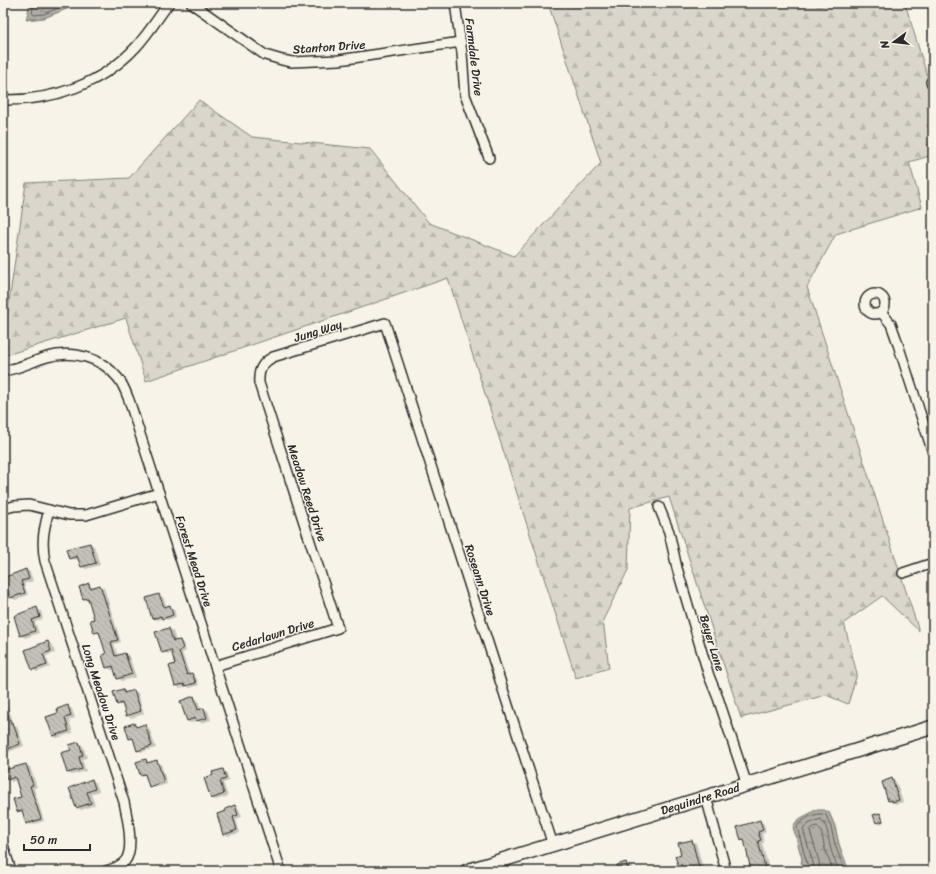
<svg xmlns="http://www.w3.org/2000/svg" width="936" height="874" font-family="Sriracha,sans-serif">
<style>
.forest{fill:url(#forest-firs);stroke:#82807c}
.water{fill:url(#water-ripples);stroke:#7a7874}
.shadow{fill:#0003}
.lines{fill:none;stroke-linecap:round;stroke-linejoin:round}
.shore{stroke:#605f5b;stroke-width:1}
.building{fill:url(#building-back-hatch);stroke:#2b2b2b}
.street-casing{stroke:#2b2b2b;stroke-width:12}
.secondary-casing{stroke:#2b2b2b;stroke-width:16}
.street{stroke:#f7f3e8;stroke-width:9}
.secondary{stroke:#f7f3e8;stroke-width:13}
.labels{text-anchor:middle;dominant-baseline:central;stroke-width:3;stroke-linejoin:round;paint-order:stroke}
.street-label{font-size:12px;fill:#2b2b2b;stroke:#f7f3e8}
</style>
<defs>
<pattern id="forest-firs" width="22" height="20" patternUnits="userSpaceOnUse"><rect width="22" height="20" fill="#dad6cc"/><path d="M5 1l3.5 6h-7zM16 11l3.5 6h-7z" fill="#bbb8af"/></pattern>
<pattern id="water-ripples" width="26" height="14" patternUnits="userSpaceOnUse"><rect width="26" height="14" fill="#afaca4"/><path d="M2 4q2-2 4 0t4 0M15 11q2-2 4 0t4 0" fill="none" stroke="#8f8c86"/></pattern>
<pattern id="building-back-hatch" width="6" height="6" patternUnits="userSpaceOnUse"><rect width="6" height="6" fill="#c4c1b9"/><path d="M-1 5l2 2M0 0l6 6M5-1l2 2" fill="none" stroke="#a9a69f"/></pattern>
</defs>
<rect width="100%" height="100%" fill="#f7f3e8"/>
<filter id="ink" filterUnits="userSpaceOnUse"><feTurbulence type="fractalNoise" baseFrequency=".025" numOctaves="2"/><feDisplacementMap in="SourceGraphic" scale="8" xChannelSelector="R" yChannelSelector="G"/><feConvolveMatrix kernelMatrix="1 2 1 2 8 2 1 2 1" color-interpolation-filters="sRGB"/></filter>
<g filter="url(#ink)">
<polygon class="forest" points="548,3 905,3 933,95 933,155 909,162 922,207 836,234 807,287 919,631 882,596 844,623 857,674 848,704 826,695 741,718 669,497 630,508 628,570 603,620 609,668 576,678 448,278 146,381 126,318 3,356 3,344 26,183 129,178 199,100 252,137 370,149 429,223 514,256 601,163"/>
<g class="water">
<polygon points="30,3 76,3 74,6 44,18 26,20"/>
<path d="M815 810H824L829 812 835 826 839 844 849 871H805L804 866 801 863 802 859 793 827C797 817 807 816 815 810Z"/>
</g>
<g class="shadow">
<polygon points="933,28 933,42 930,39 927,30"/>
<polygon points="90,544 94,546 100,565 86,569 82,567 79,559 74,560 70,558"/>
<polygon points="26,570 30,572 33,581 24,584 28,595 15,600 10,597"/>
<polygon points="89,585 93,588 100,586 104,588 121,642 114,644 118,656 125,654 129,656 136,677 122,681 118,678 115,669 111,670 107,667 107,654 101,634 95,632 96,620 89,601 84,599"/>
<polygon points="159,595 163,597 167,607 170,607 174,609 176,617 167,620 164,618 157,620 153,618 147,599"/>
<polygon points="36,608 41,611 43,619 35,622 39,633 25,638 21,635"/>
<polygon points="169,629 173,631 176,642 179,641 183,643 186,651 182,653 190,675 192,674 196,677 199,685 190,688 186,686 180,688 176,686 177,664 173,653 167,654 163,652"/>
<polygon points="48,642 52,645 55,653 46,656 50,667 37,672 32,669"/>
<polygon points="123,690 127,692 134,691 138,693 144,714 131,718 127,716 124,706 118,704"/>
<polygon points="3,692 14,724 17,726 24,746 3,754"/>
<polygon points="194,697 198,700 201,710 204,709 208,711 211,720 201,723 198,721 191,723 187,721"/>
<polygon points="67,706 72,709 75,718 69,720 73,733 57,738 53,736 60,714"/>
<polygon points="134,724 138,727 145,725 149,728 156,748 142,752 138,750 135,740 130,738"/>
<polygon points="79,743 83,746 87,758 82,759 86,771 72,775 68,773 72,751"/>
<polygon points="146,760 150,763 157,761 161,764 167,784 154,788 150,786 146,776 141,774"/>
<polygon points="26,765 30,767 37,787 34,788 44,821 31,825 27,823 23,813 18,811 22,797 16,780 12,782 8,779"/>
<polygon points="223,770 227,773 229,781 223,783 228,796 216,800 211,798 214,776"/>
<polygon points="892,779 896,782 903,802 897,804 889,801 883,782"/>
<polygon points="92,780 96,783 99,791 91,794 95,805 81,810 77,807"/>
<polygon points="235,806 239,809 242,817 236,819 240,833 228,836 224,834"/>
<polygon points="880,814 882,815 884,822 879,824 877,823 874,816"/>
<polygon points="760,821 764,824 766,832 762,834 764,843 762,843 769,869 767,869 767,871 752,871 747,853 749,853 746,841 742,839"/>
<polygon points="692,841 696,843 704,871 684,871 683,867 679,865 682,855"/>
<polygon points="626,863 633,867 634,871 620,871"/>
</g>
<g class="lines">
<g class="shore">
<polyline points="34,3 32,13 34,15 44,14 70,3"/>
<path d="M809 871 797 827C802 819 816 811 826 815L831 827 835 845 845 871"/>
<path d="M814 871 813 863 803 829 810 823 821 819C828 826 828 837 830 846 832 855 836 863 839 871"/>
<polyline points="820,871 819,861 810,831 812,828 817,826 821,831 825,849 833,871"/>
</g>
</g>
<g class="building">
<polygon points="90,543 96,563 81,567 77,556 69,559 66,549"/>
<polygon points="26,569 29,579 21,581 25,593 10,598 3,578"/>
<polygon points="89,583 90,588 100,585 118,640 111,642 115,656 125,653 132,674 117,679 113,666 106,668 102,655 106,654 99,632 94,633 90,620 94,619 88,598 83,599 79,587"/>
<polygon points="159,594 164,607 170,605 173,615 162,619 161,616 152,619 146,598"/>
<polygon points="37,607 40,617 32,620 35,631 20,636 14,616"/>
<polygon points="169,628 173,641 180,640 183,649 179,651 187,675 192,673 196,683 185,686 184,684 175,686 169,666 175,664 171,650 162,653 155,632"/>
<polygon points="48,641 51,651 43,654 47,665 32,670 25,650"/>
<polygon points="123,689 124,693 134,690 141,711 126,716 122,703 117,705 113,692"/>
<polygon points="194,696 198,710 204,708 207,718 196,721 195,718 187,721 180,701"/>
<polygon points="4,704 11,723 13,723 20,744 3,751 3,705"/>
<polygon points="68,705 71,716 65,718 69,731 53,736 46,717 58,713 57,709"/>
<polygon points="134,723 136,727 145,724 152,746 137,751 133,738 129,739 125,726"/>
<polygon points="79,742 83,755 79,757 82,769 67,773 61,753 71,750 69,745"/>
<polygon points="146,759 147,763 157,760 164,782 149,787 145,774 140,775 136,762"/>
<polygon points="26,764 33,785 30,786 41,819 26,824 22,810 17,812 13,799 21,797 15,777 7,780 4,770"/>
<polygon points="223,769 226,779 220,781 224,794 211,799 204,778 213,775 212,772"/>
<polygon points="892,778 899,800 892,802 892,800 888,801 882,782"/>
<polygon points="92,779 95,789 87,792 91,803 76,808 69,788"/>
<polygon points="235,805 238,815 233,817 237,830 223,835 217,814 226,811 225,809"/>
<polygon points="880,813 883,821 876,823 873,815"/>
<polygon points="760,820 763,830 758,832 761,840 758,841 765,867 751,871 744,839 741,840 737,827"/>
<polygon points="692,840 700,871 683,871 681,864 678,865 675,856 681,854 678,843"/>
<polygon points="626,862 629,871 619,871 617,865"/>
</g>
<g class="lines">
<defs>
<g id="street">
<polyline points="191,3 265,55 282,60 292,62 339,60 461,42"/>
<polyline points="455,3 462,53 465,95 489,158"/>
<polyline points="931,82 933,82"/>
<path d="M3 100C52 101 102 84 136 47 148 34 158 18 169 3"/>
<circle cx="875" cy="304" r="10"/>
<polyline points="881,312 891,324 896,338 933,453"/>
<path d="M3 371C18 369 33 361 47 357 73 350 101 357 118 378 123 384 126 392 129 400L281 871"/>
<polyline points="659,507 669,532 677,568 709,676 718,698 747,785"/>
<polyline points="3,509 14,506 29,505 69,515 86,515 159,493"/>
<path d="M49 510C44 528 41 542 45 561L124 802C127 816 135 849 125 861 121 866 113 869 106 871"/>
<polyline points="903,573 933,563"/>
<path d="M215 666 338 628 259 383C258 370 262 363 273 357L385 323 553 845"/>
<polyline points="706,797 726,871"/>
<polyline points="3,845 11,871"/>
</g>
<g id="secondary">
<path id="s1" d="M467 871 933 727"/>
</g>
</defs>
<use href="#street" class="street-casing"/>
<use href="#secondary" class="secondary-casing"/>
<use href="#street" class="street"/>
<use href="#secondary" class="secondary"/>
</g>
</g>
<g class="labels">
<g class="street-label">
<text transform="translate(329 47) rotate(-4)">Stanton Drive</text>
<text transform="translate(474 57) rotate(83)">Farmdale Drive</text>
<text transform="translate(318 331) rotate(-17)">Jung Way</text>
<text transform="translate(307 493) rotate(72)">Meadow Reed Drive</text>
<text transform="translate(194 561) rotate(72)">Forest Mead Drive</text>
<text transform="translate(480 580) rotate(72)">Roseann Drive</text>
<text transform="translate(273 635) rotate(-17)">Cedarlawn Drive</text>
<text transform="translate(712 643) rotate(73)">Beyer Lane</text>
<text transform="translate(101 692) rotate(72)">Long Meadow Drive</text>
<text stroke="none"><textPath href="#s1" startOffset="244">Dequindre Road</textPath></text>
</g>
</g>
<rect width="936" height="874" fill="none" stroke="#f7f3e8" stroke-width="16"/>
<rect x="8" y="8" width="920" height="858" fill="none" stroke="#2b2b2b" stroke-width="1.5" filter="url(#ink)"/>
<g transform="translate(894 42) rotate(255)" stroke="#f7f3e8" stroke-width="3" paint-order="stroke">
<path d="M0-3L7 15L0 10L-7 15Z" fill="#2b2b2b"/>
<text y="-6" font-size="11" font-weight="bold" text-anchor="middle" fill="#2b2b2b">N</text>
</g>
<path d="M24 844v6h66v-6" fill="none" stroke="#2b2b2b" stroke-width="2"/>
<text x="30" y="844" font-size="12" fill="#2b2b2b" stroke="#f7f3e8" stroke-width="3" paint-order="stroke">50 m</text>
</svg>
